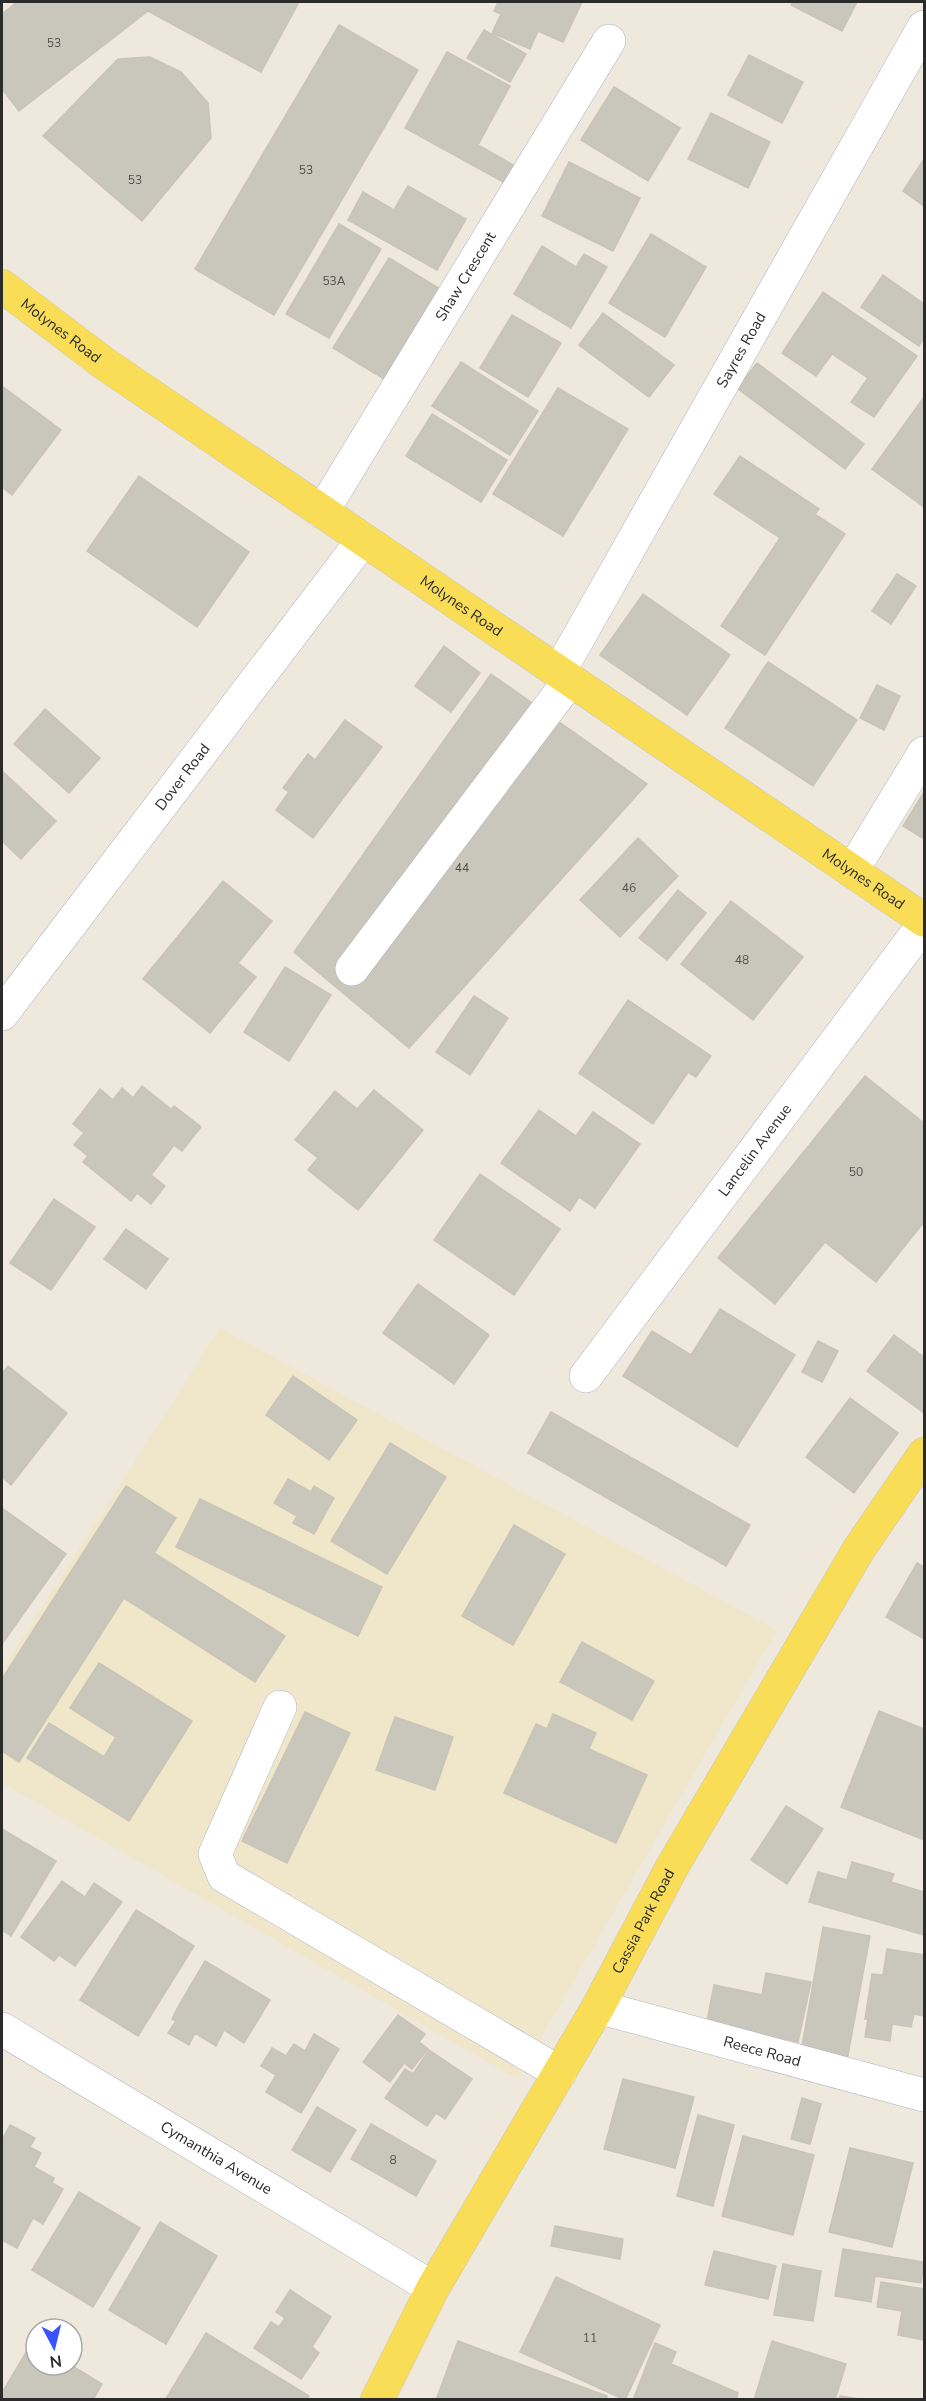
<svg xmlns="http://www.w3.org/2000/svg" width="926" height="2401" font-family="'Nunito Sans',sans-serif">
<style>
.education{fill:#f0e7cb}
.building{fill:#c9c6bb;stroke:#cac4b6;stroke-width:1.5}
.lines{fill:none;stroke-linecap:round;stroke-linejoin:round}
.minor-casing{stroke:#b1b2c0;stroke-width:34}
.major-casing{stroke:#c8c8c8;stroke-width:34}
.minor{stroke:#fff;stroke-width:33}
.major{stroke:#f9dd57;stroke-width:33}
.labels{text-anchor:middle;dominant-baseline:central;stroke-width:4.5;stroke-linejoin:round;paint-order:stroke}
.number-label{font-size:12px;fill:#52524f}
.street-label{font-size:15px;fill:#2b2b2b;stroke:#fff}
</style>
<rect width="100%" height="100%" fill="#eee8dd"/>
<polygon class="education" points="220,1328 777,1630 517,2079 2,1783 2,1670"/>
<g class="building">
<polygon points="17,2 299,2 261,72 148,11 19,111 2,89 2,14"/>
<polygon points="498,2 582,2 563,42 538,31 530,49 492,33 501,14 494,11"/>
<polygon points="793,2 857,2 842,31 791,5"/>
<polygon points="339,25 418,70 274,315 195,269"/>
<polygon points="484,30 526,54 510,82 467,58"/>
<polygon points="447,52 510,86 478,145 515,166 505,183 405,128"/>
<polygon points="749,55 803,82 782,123 728,95"/>
<polygon points="150,57 181,72 208,103 211,138 142,221 43,136 118,59"/>
<polygon points="614,87 680,128 648,181 581,140"/>
<polygon points="711,113 770,142 748,188 688,159"/>
<polygon points="924,159 924,206 903,191"/>
<polygon points="569,162 640,198 613,251 542,216"/>
<polygon points="408,186 466,219 437,270 348,220 363,192 394,210"/>
<polygon points="339,224 381,249 329,338 286,314"/>
<polygon points="651,234 706,267 665,337 609,303"/>
<polygon points="542,246 576,267 584,254 607,267 571,328 514,294"/>
<polygon points="389,258 440,289 384,379 333,348"/>
<polygon points="883,275 924,304 924,338 919,346 861,307"/>
<polygon points="823,292 917,356 874,417 851,402 868,378 832,354 816,376 782,353"/>
<polygon points="603,313 674,365 649,397 579,345"/>
<polygon points="512,315 561,343 528,397 480,368"/>
<polygon points="461,362 538,411 510,455 432,406"/>
<polygon points="757,363 864,444 845,469 737,388"/>
<polygon points="2,386 61,430 12,495 2,487"/>
<polygon points="558,388 628,429 563,536 493,494"/>
<polygon points="924,397 924,507 872,469"/>
<polygon points="432,414 507,460 481,502 406,456"/>
<polygon points="740,456 819,509 815,514 845,534 765,655 721,626 780,538 714,494"/>
<polygon points="139,476 249,552 197,627 87,551"/>
<polygon points="897,574 916,586 891,624 872,611"/>
<polygon points="643,594 730,655 687,715 600,655"/>
<polygon points="444,646 480,673 451,712 415,686"/>
<polygon points="768,662 857,720 813,786 725,728"/>
<polygon points="491,674 647,784 409,1048 294,952"/>
<polygon points="877,685 900,696 884,730 860,718"/>
<polygon points="45,709 100,758 69,793 14,744"/>
<polygon points="345,720 382,747 313,838 276,810 289,792 283,788 308,754 315,760"/>
<polygon points="2,771 56,821 21,859 2,841"/>
<polygon points="924,792 924,839 903,826"/>
<polygon points="638,838 678,876 620,937 580,900"/>
<polygon points="223,881 272,921 238,963 256,977 210,1033 143,979"/>
<polygon points="678,890 706,913 667,960 639,938"/>
<polygon points="731,901 803,957 753,1020 681,964"/>
<polygon points="285,967 331,995 289,1061 244,1032"/>
<polygon points="474,996 508,1018 470,1075 436,1052"/>
<polygon points="628,1000 711,1056 696,1077 688,1072 653,1124 579,1073"/>
<polygon points="865,1076 924,1123 924,1222 876,1282 825,1242 775,1304 718,1258"/>
<polygon points="142,1086 171,1109 174,1106 201,1127 182,1151 174,1145 151,1175 165,1186 151,1204 137,1193 131,1201 83,1162 88,1156 74,1145 84,1133 73,1124 100,1089 113,1100 122,1088 133,1098"/>
<polygon points="374,1090 423,1130 358,1210 308,1170 318,1158 295,1140 335,1091 357,1109"/>
<polygon points="539,1110 576,1136 593,1112 640,1144 595,1208 579,1197 570,1211 501,1163"/>
<polygon points="480,1174 560,1229 514,1295 434,1240"/>
<polygon points="54,1199 95,1227 51,1290 10,1263"/>
<polygon points="126,1229 168,1259 146,1289 104,1259"/>
<polygon points="418,1284 489,1335 454,1384 383,1333"/>
<polygon points="720,1309 795,1355 737,1447 623,1376 652,1331 691,1355"/>
<polygon points="894,1335 924,1357 924,1413 867,1371"/>
<polygon points="818,1341 838,1351 822,1382 802,1372"/>
<polygon points="8,1366 67,1413 11,1485 2,1477 2,1374"/>
<polygon points="293,1376 357,1420 329,1460 266,1415"/>
<polygon points="850,1398 898,1433 854,1493 806,1457"/>
<polygon points="551,1412 750,1525 726,1566 528,1453"/>
<polygon points="390,1443 446,1477 387,1574 331,1541"/>
<polygon points="288,1479 311,1492 314,1486 334,1498 314,1534 293,1523 297,1516 274,1503"/>
<polygon points="126,1486 176,1518 154,1553 285,1636 255,1682 124,1598 19,1762 2,1751 2,1679"/>
<polygon points="200,1499 382,1587 358,1636 176,1547"/>
<polygon points="2,1508 66,1554 2,1644"/>
<polygon points="514,1525 565,1554 513,1645 462,1616"/>
<polygon points="917,1563 924,1567 924,1639 886,1617"/>
<polygon points="582,1642 654,1681 632,1720 560,1682"/>
<polygon points="99,1663 192,1721 129,1821 27,1758 49,1723 104,1757 116,1737 70,1708"/>
<polygon points="879,1711 924,1729 924,1840 841,1807"/>
<polygon points="305,1712 350,1733 287,1863 242,1841"/>
<polygon points="553,1714 596,1733 589,1749 647,1775 616,1843 504,1793 536,1724 547,1729"/>
<polygon points="395,1717 453,1737 435,1790 376,1770"/>
<polygon points="786,1806 823,1829 787,1884 751,1860"/>
<polygon points="2,1829 56,1861 11,1936 2,1930"/>
<polygon points="852,1862 894,1874 891,1882 924,1892 924,1935 809,1902 818,1872 847,1880"/>
<polygon points="62,1881 85,1897 94,1883 122,1902 75,1966 59,1955 54,1961 21,1937"/>
<polygon points="136,1910 194,1946 138,2036 80,2000"/>
<polygon points="823,1927 870,1936 847,2060 801,2052"/>
<polygon points="887,1949 924,1955 924,2016 914,2014 911,2027 892,2024 890,2041 865,2037 868,2019 865,2019 872,1974 883,1975"/>
<polygon points="205,1961 270,2000 244,2043 224,2030 216,2046 195,2033 189,2045 168,2033 176,2021 172,2019 179,2005"/>
<polygon points="766,1973 811,1982 798,2042 707,2021 714,1985 762,1995"/>
<polygon points="398,2015 425,2034 419,2042 428,2049 412,2069 404,2063 390,2082 363,2062"/>
<polygon points="314,2034 339,2049 301,2113 266,2092 276,2075 261,2066 272,2048 286,2056 294,2044 305,2051"/>
<polygon points="429,2050 472,2079 445,2119 436,2113 427,2126 385,2098 405,2069 413,2074"/>
<polygon points="623,2079 694,2097 675,2168 604,2149"/>
<polygon points="802,2098 821,2104 810,2144 791,2139"/>
<polygon points="317,2107 356,2130 330,2172 292,2150"/>
<polygon points="698,2115 734,2125 713,2206 677,2196"/>
<polygon points="371,2124 436,2161 416,2196 351,2159"/>
<polygon points="10,2125 35,2138 30,2147 41,2153 34,2167 54,2178 52,2183 63,2189 43,2224 33,2218 17,2248 2,2240 2,2140"/>
<polygon points="743,2136 814,2155 793,2235 722,2216"/>
<polygon points="850,2148 913,2163 892,2247 829,2232"/>
<polygon points="79,2192 140,2228 93,2307 32,2270"/>
<polygon points="160,2222 217,2256 166,2344 109,2310"/>
<polygon points="555,2226 623,2239 620,2259 551,2246"/>
<polygon points="843,2249 924,2262 921,2283 875,2276 871,2302 835,2296"/>
<polygon points="714,2251 776,2266 768,2299 705,2285"/>
<polygon points="783,2264 821,2271 813,2321 774,2315"/>
<polygon points="556,2277 660,2325 625,2400 520,2352"/>
<polygon points="881,2282 924,2289 924,2340 898,2335 902,2311 877,2307"/>
<polygon points="290,2290 331,2317 312,2347 319,2353 301,2379 254,2348 271,2322 279,2327 285,2318 276,2312"/>
<polygon points="206,2333 309,2396 306,2400 165,2400"/>
<polygon points="458,2341 607,2396 606,2400 436,2400"/>
<polygon points="772,2341 846,2364 835,2400 754,2400"/>
<polygon points="32,2342 36,2345 36,2365 71,2365 102,2384 93,2400 2,2400 2,2393"/>
<polygon points="655,2343 676,2352 671,2364 738,2393 736,2400 633,2400"/>
<polygon points="840,2396 866,2400 839,2400"/>
</g>
<g class="lines">
<defs>
<g id="minor">
<path id="s1" d="M322 512 609 41"/>
<path id="s2" d="M559 672 924 27"/>
<polyline points="852,871 924,753"/>
<polyline points="352,969 570,680"/>
<path id="s3" d="M2 1014 363 540"/>
<path id="s4" d="M586 1376 924 924"/>
<polyline points="280,1707 215,1854 224,1876 560,2073"/>
<path id="s5" d="M598 2007 924 2095"/>
<path id="s6" d="M2 2029 433 2288"/>
</g>
<g id="major">
<path id="s7" d="M2 286 105 364 924 920"/>
<path id="s8" d="M377 2400 433 2288 598 2007 672 1867 859 1549 924 1454"/>
</g>
</defs>
<use href="#minor" class="minor-casing"/>
<use href="#major" class="major-casing"/>
<use href="#minor" class="minor"/>
<use href="#major" class="major"/>
</g>
<g class="labels">
<g class="number-label">
<text x="54" y="43">53</text>
<text x="306" y="170">53</text>
<text x="135" y="180">53</text>
<text x="334" y="281">53A</text>
<text x="462" y="868">44</text>
<text x="629" y="888">46</text>
<text x="742" y="960">48</text>
<text x="856" y="1172">50</text>
<text x="393" y="2160">8</text>
<text x="590" y="2338">11</text>
</g>
<g class="street-label">
<text stroke="none"><textPath href="#s1" startOffset="276">Shaw Crescent</textPath></text>
<text stroke="none"><textPath href="#s7" startOffset="74">Molynes Road</textPath></text>
<text stroke="none"><textPath href="#s2" startOffset="370">Sayres Road</textPath></text>
<text stroke="none"><textPath href="#s7" startOffset="560">Molynes Road</textPath></text>
<text stroke="none"><textPath href="#s3" startOffset="298">Dover Road</textPath></text>
<text stroke="none"><textPath href="#s7" startOffset="1046">Molynes Road</textPath></text>
<text stroke="none"><textPath href="#s4" startOffset="282">Lancelin Avenue</textPath></text>
<text stroke="none"><textPath href="#s8" startOffset="548">Cassia Park Road</textPath></text>
<text stroke="none"><textPath href="#s5" startOffset="170">Reece Road</textPath></text>
<text stroke="none"><textPath href="#s6" startOffset="250">Cymanthia Avenue</textPath></text>
</g>
</g>
<rect width="926" height="2401" fill="none" stroke="#2b2b2b" stroke-width="6"/>
<g transform="translate(54 2347) rotate(173)"><circle r="28" fill="#ffffff" stroke="#aaaaaa" stroke-width="1.5"/>
<path d="M0-4.5L10 22L0 15L-10 22Z" fill="#3952ff"/>
<text y="-9" font-size="16" font-weight="bold" text-anchor="middle" fill="#2b2b2b">N</text>
</g>
</svg>
